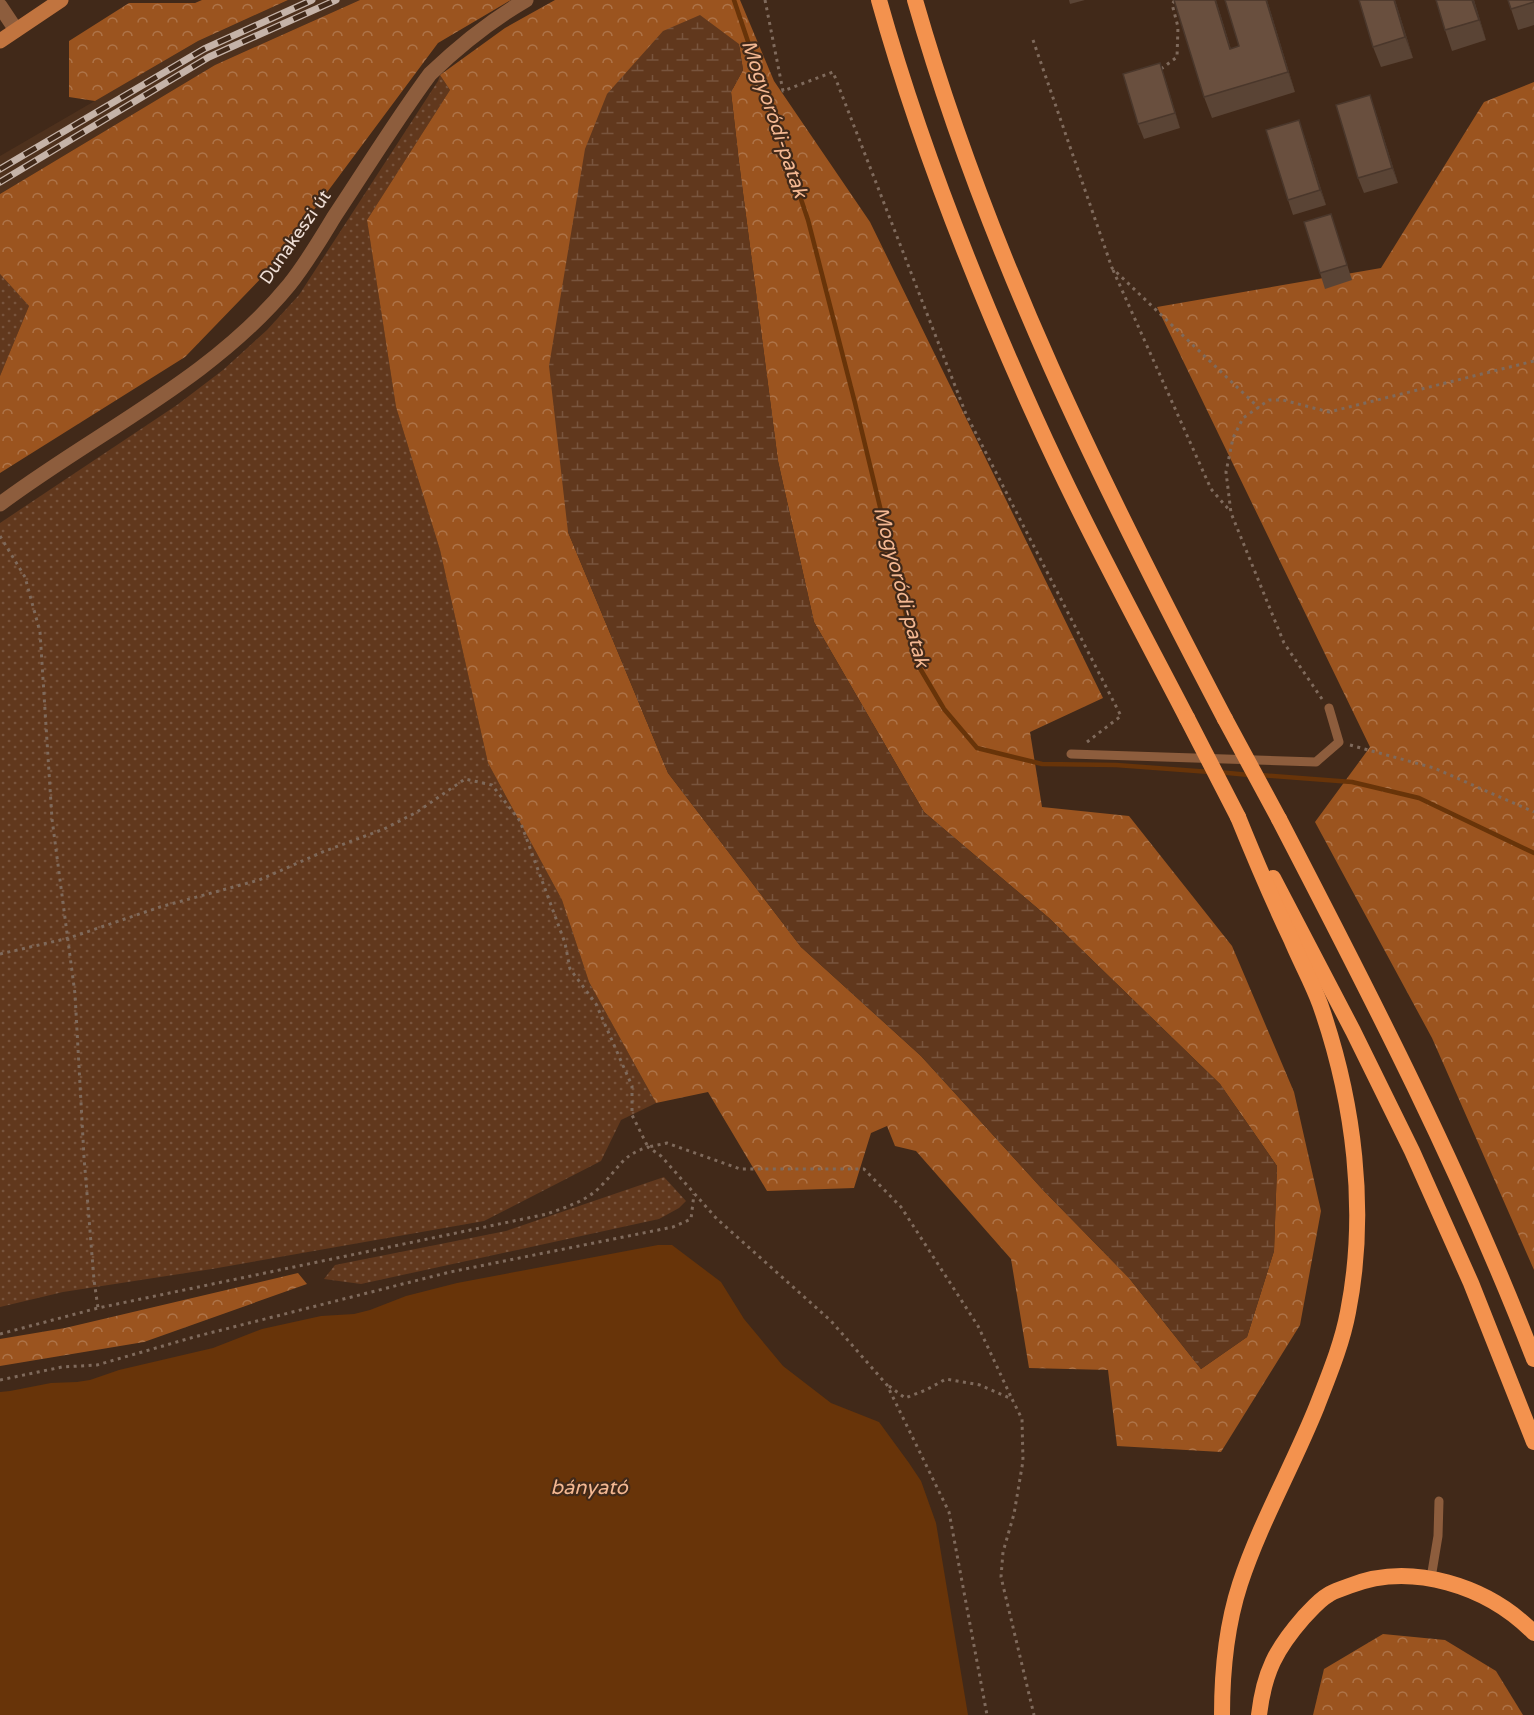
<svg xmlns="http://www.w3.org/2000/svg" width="1534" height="1715" font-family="'Varela Round',sans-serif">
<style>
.built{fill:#4e311d}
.grass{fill:url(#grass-dots)}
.forest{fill:url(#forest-crowns);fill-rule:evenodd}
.wetland{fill:url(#wetland-marsh)}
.water{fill:#683409}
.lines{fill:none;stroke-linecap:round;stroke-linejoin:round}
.stream{stroke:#683409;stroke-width:4.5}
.path{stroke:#7f6a5c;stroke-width:3;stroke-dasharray:3 4.5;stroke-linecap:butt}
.service{stroke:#8d5d3d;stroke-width:9}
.minor{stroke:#8d5d3d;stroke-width:15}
.tertiary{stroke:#8d5d3d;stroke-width:15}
.secondary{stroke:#c1743f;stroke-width:15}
.trunk{stroke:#f3924e;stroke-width:16}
.rail-casing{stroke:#c5b3a8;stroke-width:7}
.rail{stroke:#412919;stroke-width:4.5;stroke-dasharray:14;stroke-linecap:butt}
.trunk-bridge{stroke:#f3924e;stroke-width:16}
.wall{fill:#5a4435}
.shaded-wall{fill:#4a372b}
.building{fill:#694f3e;stroke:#4a372b;stroke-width:1.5}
.labels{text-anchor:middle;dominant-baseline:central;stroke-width:4.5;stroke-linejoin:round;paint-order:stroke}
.street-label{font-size:18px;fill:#efdfd6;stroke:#412919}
.water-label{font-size:20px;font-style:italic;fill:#f4b892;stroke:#412919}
</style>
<defs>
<pattern id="grass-dots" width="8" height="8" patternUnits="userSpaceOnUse" patternTransform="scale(1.5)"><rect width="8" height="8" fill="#61381d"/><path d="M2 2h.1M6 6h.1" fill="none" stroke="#78543d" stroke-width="1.8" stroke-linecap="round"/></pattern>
<pattern id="forest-crowns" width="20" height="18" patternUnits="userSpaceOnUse" patternTransform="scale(1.5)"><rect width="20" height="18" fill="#9b541f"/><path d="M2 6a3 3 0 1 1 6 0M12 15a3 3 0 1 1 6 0" fill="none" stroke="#ae7449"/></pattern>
<pattern id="wetland-marsh" width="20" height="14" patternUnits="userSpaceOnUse" patternTransform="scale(1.5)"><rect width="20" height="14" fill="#61381d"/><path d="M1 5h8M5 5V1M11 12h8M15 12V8" fill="none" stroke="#78543d"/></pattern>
</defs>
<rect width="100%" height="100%" fill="#412919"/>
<polygon class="built" points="288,0 360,0 215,65 0,194 0,156 198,41"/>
<g class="grass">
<polygon points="440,75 450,90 367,220 396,407 440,550 488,763 562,900 589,982 656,1103 621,1120 601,1161 484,1221 212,1269 63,1292 0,1307 0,523 177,405 223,370 267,330 299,295 438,81"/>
<polygon points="0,274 29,306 0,376"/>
<polygon points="664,1177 686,1201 679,1208 659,1219 361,1284 324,1279 335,1265 506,1231"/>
</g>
<g class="forest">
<polygon points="202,0 288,0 198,41 95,101 69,97 69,41 129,3 195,3"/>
<polygon points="360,0 511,0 438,43 270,269 185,357 0,473 0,376 29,306 0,274 0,194 215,65"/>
<path d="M555 0H740L774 81 870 222 1103 698 1030 732 1042 807 1129 816 1232 946 1294 1092 1321 1211 1300 1325 1221 1452 1117 1446 1108 1370 1029 1368 1011 1259 916 1151 895 1146 887 1126 871 1133 854 1188 767 1191 708 1092 656 1103 589 982 562 900 488 763 440 550 396 407 367 220 450 90 440 75 505 28ZM739 44 743 70 731 92 739 162 778 461 814 622 924 812 1049 918 1220 1084 1277 1166 1274 1251 1247 1337 1201 1369 1129 1278 1043 1190 921 1056 801 947 668 773 568 532Z"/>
<polygon points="1534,82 1534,1270 1432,1038 1315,822 1370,747 1157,307 1381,268 1484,102"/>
<polygon points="298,1273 307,1284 144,1342 0,1366 0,1339 65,1328"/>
<polygon points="1383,1634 1445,1640 1496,1671 1523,1715 1313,1715 1324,1669"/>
</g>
<polygon class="wetland" points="700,15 739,44 743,70 731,92 739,162 778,461 814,622 924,812 1049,918 1220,1084 1277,1166 1274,1251 1247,1337 1201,1369 1129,1278 1043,1190 921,1056 801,947 668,773 568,532 549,366 585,149 607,94 663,31"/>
<polygon class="water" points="658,1245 672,1245 721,1282 744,1319 783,1366 831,1403 879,1422 909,1463 921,1481 936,1523 968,1715 0,1715 0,1392 10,1391 51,1383 77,1382 90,1380 119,1370 213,1348 262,1329 321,1316 354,1314 370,1310 406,1296 457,1283"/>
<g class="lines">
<g class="stream">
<polyline points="734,0 808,220 855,403 918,665 944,709 977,748 1042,764 1116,765 1210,772"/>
<polyline points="1218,772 1249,775"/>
<polyline points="1260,775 1352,782 1419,798 1534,853"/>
</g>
<g class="path">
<polyline points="765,0 783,91 833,72 966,414 1121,716 1087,742"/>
<polyline points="1033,40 1112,268 1259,408"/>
<polyline points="1161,69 1177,57 1178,27 1172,4 1175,0"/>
<polyline points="1113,270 1211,489 1230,511"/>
<polyline points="0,536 25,577 40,632 52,819 75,994 84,1157 94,1280 98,1308"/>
<polyline points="1322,699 1284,643 1231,513 1226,472 1233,438 1243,418 1269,400 1283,400 1329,412 1534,361"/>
<polyline points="1350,745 1434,768 1534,812"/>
<polyline points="0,954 69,938 160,907 259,880 325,851 384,829 417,812 465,779 492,785 520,821 565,943 570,969 596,1004 632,1086 632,1115 648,1147 667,1143 740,1169 864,1169 901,1207 978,1326 1012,1399"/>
<path d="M0 1334 98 1308 547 1214C566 1207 587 1201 601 1186 619 1168 622 1155 648 1147L661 1156 717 1219 831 1321 887 1385 949 1512 987 1715"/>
<polyline points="0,1380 62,1367 97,1365 194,1337 450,1272 673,1227 691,1219 694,1194"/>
<polyline points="889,1386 905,1398 926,1390 946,1379 980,1385 1012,1399 1022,1419 1023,1461 1014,1514 1003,1552 1001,1577 1034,1715"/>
</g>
<g class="service">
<polyline points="1071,754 1316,762 1339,742 1329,708"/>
<polyline points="1431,1578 1438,1536 1439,1501"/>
</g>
<polyline class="minor" points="0,6 16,30"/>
<path class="tertiary" d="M0 504C96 432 212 379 289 285 306 264 320 240 334 217 366 169 396 120 430 74 460 45 490 21 526 0"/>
<polyline class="secondary" points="0,41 61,0"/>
<g class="trunk">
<path d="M879 0C919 143 974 282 1035 417 1081 519 1135 618 1187 718"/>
<path d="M915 0C988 255 1102 485 1225 719"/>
<path d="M1279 819C1371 996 1462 1173 1534 1359"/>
<polyline points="1273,878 1353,1031 1412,1151 1471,1283 1534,1442"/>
<path d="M1222 1715C1222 1671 1226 1627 1240 1584 1260 1523 1293 1466 1317 1406 1329 1375 1342 1344 1348 1312 1368 1211 1354 1101 1320 1004 1312 982 1300 961 1291 939 1272 899 1255 859 1238 817"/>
<path d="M1259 1715C1264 1672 1276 1649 1304 1617 1311 1610 1319 1600 1328 1595 1333 1591 1342 1589 1349 1586 1411 1561 1488 1586 1534 1633"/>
</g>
<defs>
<g id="rail">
<polyline points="0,169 204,49 312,0"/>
<polyline points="0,182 209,57 336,0"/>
</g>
</defs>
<use href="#rail" class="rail-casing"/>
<use href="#rail" class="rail"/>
<g class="trunk-bridge">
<polyline points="1187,718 1238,817"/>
<polyline points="1225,719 1279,819"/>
</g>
</g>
<g class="wall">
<polygon points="1069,0 1085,0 1070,4"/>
<polygon points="1174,0 1216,0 1231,49 1239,46 1225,0 1267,0 1295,92 1212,118 1204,97"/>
<polygon points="1395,0 1413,58 1381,67 1373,47"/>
<polygon points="1474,0 1486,40 1452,51 1445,30"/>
<polygon points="1534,0 1534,25 1518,30 1511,9"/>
<polygon points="1165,78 1180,128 1144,139 1138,124"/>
<polygon points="1375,110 1398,183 1364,193 1358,178"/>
<polygon points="1304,135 1326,205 1293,215 1288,200"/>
<polygon points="1331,214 1352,280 1325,289 1320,273"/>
</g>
<g class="shaded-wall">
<polygon points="1215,0 1216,0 1237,70 1230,49"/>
<polygon points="1266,0 1267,0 1295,92 1288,72"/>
<polygon points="1394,0 1395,0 1413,58 1405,37"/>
<polygon points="1472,0 1474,0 1486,40"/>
<polygon points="1160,63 1165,78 1180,128 1175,113"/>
<polygon points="1370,95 1375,110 1398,183 1392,168"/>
<polygon points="1299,120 1304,135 1326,205 1320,190"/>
</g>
<g class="building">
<polygon points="1174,0 1215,0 1230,49 1239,46 1225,0 1266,0 1288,72 1204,97"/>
<polygon points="1359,0 1394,0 1405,37 1373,47"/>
<polygon points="1436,0 1472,0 1479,20 1445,30"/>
<polygon points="1508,0 1534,0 1534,2 1511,9"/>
<polygon points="1160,63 1175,113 1138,124 1123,74"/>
<polygon points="1370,95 1392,168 1358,178 1336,105"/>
<polygon points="1299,120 1320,190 1288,200 1266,130"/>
<polygon points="1331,214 1347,265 1320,273 1304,222"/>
</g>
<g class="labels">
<g class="street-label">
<text transform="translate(295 237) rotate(-55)">Dunakeszi út</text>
</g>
<g class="water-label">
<text transform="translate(774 119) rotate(71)">Mogyoródi-patak</text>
<text transform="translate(901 587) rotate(75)">Mogyoródi-patak</text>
<text x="589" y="1488">bányató</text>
</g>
</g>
</svg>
